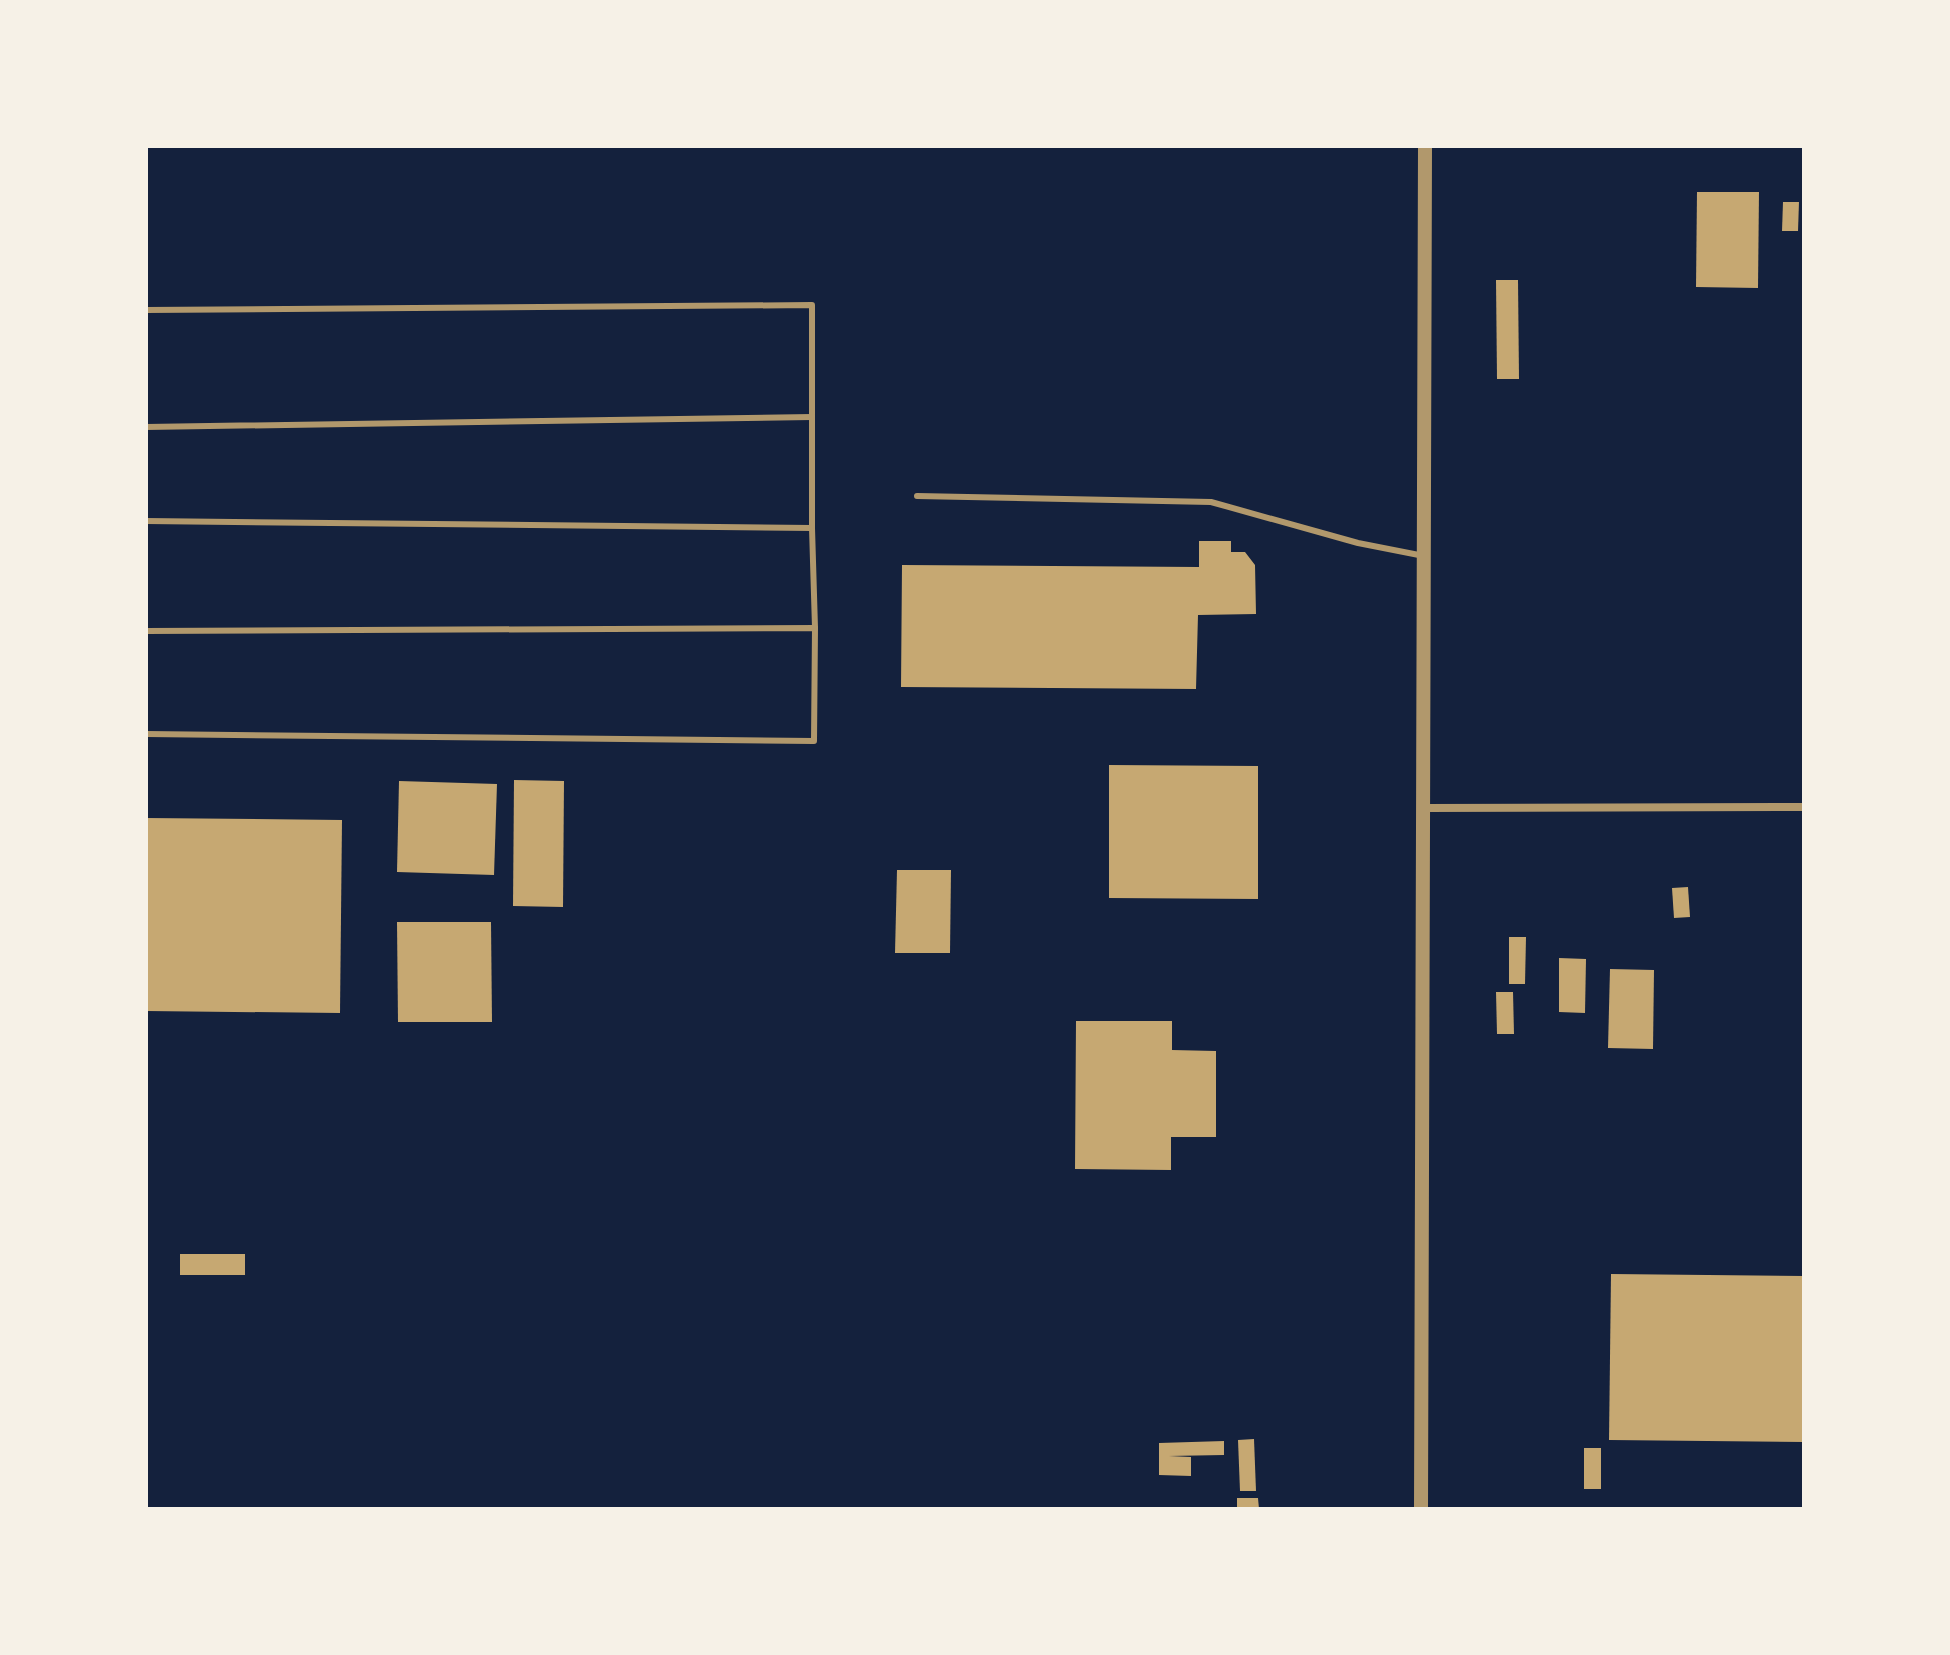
<svg xmlns="http://www.w3.org/2000/svg" width="1950" height="1655" font-family="'Titillium Web',sans-serif">
<style>
.building{fill:#c6a872}
.lines{fill:none;stroke-linecap:round;stroke-linejoin:round}
.service{stroke:#b1986c;stroke-width:6}
.minor{stroke:#b1986c;stroke-width:8}
.tertiary{stroke:#b1986c;stroke-width:14}
</style>
<rect width="100%" height="100%" fill="#14213d"/>
<g class="building">
<polygon points="1697,192 1759,192 1758,288 1696,287"/>
<polygon points="1783,202 1799,202 1798,231 1782,231"/>
<polygon points="1496,280 1518,280 1519,379 1497,379"/>
<polygon points="1199,541 1231,541 1231,552 1245,552 1255,565 1256,614 1198,615 1196,689 901,687 902,565 1199,567"/>
<polygon points="1109,765 1258,766 1258,899 1109,898"/>
<polygon points="514,780 564,781 563,907 513,906"/>
<polygon points="399,781 497,784 494,875 397,872"/>
<polygon points="146,818 342,820 340,1013 146,1011"/>
<polygon points="897,870 951,870 950,953 895,953"/>
<polygon points="1688,887 1690,917 1674,918 1672,888"/>
<polygon points="397,922 491,922 492,1022 398,1022"/>
<polygon points="1509,937 1526,937 1525,984 1509,984"/>
<polygon points="1559,958 1586,959 1585,1013 1559,1012"/>
<polygon points="1610,969 1654,970 1653,1049 1608,1048"/>
<polygon points="1496,992 1513,992 1514,1034 1497,1034"/>
<polygon points="1076,1021 1172,1021 1172,1050 1216,1051 1216,1137 1171,1137 1171,1170 1075,1169"/>
<rect x="180" y="1254" width="65" height="21"/>
<polygon points="1611,1274 1804,1276 1804,1442 1609,1440"/>
<polygon points="1254,1439 1256,1491 1240,1491 1238,1440"/>
<polygon points="1224,1441 1224,1455 1169,1456 1191,1457 1191,1476 1159,1475 1159,1443"/>
<rect x="1584" y="1448" width="17" height="41"/>
<polygon points="1237,1498 1258,1498 1259,1509 1237,1509"/>
</g>
<g class="lines">
<g class="service">
<polyline points="146,310 812,305 812,528 146,521"/>
<polyline points="146,427 812,417"/>
<polyline points="917,496 1211,502 1358,543 1424,556"/>
<polyline points="812,528 815,628"/>
<polyline points="146,631 815,628 814,741 146,734"/>
</g>
<polyline class="minor" points="1425,808 1804,807"/>
<polyline class="tertiary" points="1421,1509 1425,146"/>
</g>
<rect width="1950" height="1655" fill="none" stroke="#f6f1e7" stroke-width="296"/>
</svg>
